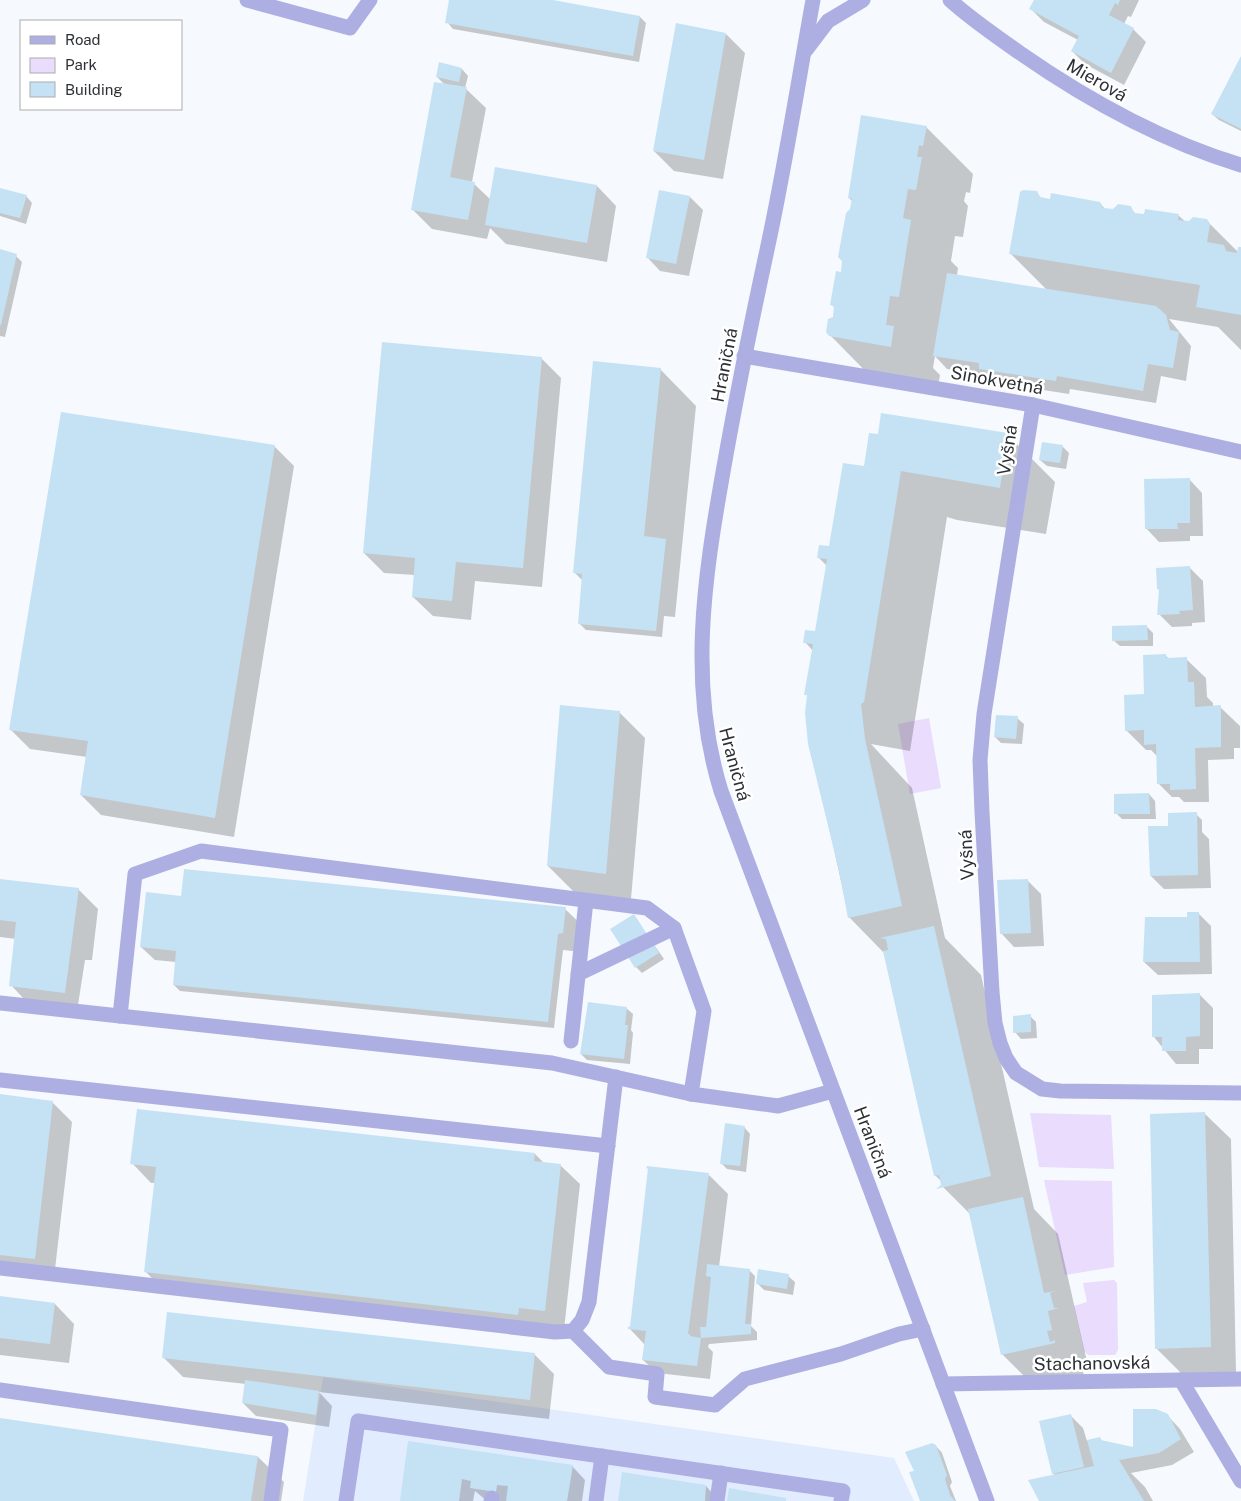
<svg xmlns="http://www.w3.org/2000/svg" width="1241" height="1501" font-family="'Public Sans',sans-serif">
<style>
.built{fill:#e1ecff}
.green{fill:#e9dcfc}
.shadow{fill:#0003}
.building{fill:#c5e2f5}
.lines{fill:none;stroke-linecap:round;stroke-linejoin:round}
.minor{stroke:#adafe2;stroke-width:15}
.labels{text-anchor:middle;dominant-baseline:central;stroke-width:5;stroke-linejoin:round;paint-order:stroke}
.street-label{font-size:18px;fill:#2d3034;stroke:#fff}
</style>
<rect width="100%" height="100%" fill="#f6f9fd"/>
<polygon class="built" points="323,1377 894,1458 914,1501 303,1501"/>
<g class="green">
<polygon points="929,718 941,788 910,794 898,724"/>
<polygon points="1030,1113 1111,1115 1114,1169 1039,1167"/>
<polygon points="1044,1180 1112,1181 1114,1267 1065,1275"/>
<polygon points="1114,1280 1117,1283 1118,1350 1115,1355 1088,1355 1084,1351 1074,1306 1087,1302 1083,1283"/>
</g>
<g class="shadow">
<polygon points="451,0 546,0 640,17 646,23 639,62 453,29 447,22"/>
<polygon points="1035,0 1139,0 1131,17 1128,16 1124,24 1133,29 1146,42 1124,85 1085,64 1072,51 1078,40 1044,22 1031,9"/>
<polygon points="726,34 745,53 723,179 674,171 654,151"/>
<polygon points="1241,58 1241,131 1219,120 1212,114"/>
<polygon points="462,69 468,76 465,88 486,108 472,182 490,199 597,186 616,206 607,262 506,244 490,228 487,239 432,229 412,209 445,85 437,77"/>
<polygon points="926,127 973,174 970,193 966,192 964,201 968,206 963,237 955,236 951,261 958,268 957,275 1047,290 1011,254 1036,193 1042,199 1100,203 1105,209 1114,211 1130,208 1137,215 1145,216 1146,211 1179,216 1186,222 1206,220 1238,252 1241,248 1241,350 1218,327 1169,319 1191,346 1186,381 1161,376 1156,403 1070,389 1069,394 993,382 987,375 947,369 935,356 933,368 940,375 937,393 877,383 830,335 835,308 832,305 842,273 852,201 849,198"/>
<polygon points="0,189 26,196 32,203 26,224 0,216"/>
<polygon points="690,197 703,210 689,276 660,271 647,257"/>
<polygon points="0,251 16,256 22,262 5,337 0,336"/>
<polygon points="541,358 561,378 542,587 475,581 471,620 433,616 413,597 415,575 384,573 364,553"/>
<polygon points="660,369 696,406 675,617 664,616 662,637 586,630 579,623 583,581 575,573"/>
<polygon points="1008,435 1055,482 1046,534 957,520 947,517 910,751 871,744 912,788 945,938 981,975 1034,1209 1058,1234 1088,1366 1082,1367 1085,1380 1038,1390 1002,1354 971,1215 943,1187 942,1182 935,1175 885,954 849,917 812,751 808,696 806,694 813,651 805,642 816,633 827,566 818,557 830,548 865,468"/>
<polygon points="274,446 294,466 234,837 101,815 81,795 87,757 30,749 10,729"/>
<polygon points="1062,446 1069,453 1066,469 1047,466 1040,460"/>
<polygon points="1189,479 1202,493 1203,536 1190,536 1190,541 1159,542 1146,528"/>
<polygon points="1190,568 1203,581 1205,622 1192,623 1192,626 1172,627 1159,614 1160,591 1158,589"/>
<polygon points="1147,627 1153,633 1153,646 1120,646 1113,640"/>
<polygon points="1165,655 1169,659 1186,659 1206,678 1207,697 1213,703 1213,707 1220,707 1240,726 1240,748 1234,748 1234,759 1208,760 1209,802 1184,802 1179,797 1172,797 1159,784 1158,757 1151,750 1146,750 1126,730"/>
<polygon points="619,712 645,738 631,899 574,892 548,866"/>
<polygon points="1017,718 1024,724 1022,744 1001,743 995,737"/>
<polygon points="1149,794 1155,801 1156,819 1122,819 1116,813"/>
<polygon points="1196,814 1202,820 1202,832 1209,839 1211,888 1164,889 1151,876"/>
<polygon points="0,880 78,889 98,909 92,960 85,960 78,1005 24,999 11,985 16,939 0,937"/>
<polygon points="1028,881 1041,894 1044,946 1014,947 1001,933"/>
<polygon points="182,897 565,909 585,928 582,952 563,950 554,1028 180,991 174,985 176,962 155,960 141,947"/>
<polygon points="1198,913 1211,926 1212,974 1158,975 1144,962 1188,918"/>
<polygon points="634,916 664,959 642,973 636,967"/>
<polygon points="1200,995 1213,1008 1213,1049 1199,1049 1199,1064 1176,1064 1154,1037"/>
<polygon points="626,1008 633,1014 631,1030 633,1033 630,1064 587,1060 581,1054"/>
<polygon points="1030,1016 1036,1022 1037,1038 1021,1039 1015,1032"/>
<polygon points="0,1095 52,1102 72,1122 54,1278 0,1271"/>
<polygon points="138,1111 535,1154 544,1163 560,1165 580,1184 564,1330 165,1292 146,1272 156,1183 151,1183 132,1163"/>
<polygon points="1205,1114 1231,1139 1236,1372 1182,1374 1157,1349"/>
<polygon points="744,1127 750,1134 746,1172 727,1169 721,1163"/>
<polygon points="709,1175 728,1194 719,1267 749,1270 755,1276 751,1326 757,1332 757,1340 709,1344 708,1347 713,1352 710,1379 657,1373 643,1360 645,1345 630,1329"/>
<polygon points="788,1276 795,1282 793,1295 764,1290 757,1283"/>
<polygon points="0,1297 55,1304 74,1324 69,1363 0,1355"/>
<polygon points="535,1355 554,1374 549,1419 319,1392 332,1406 329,1427 256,1416 243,1403 246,1384 183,1377 163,1357"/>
<polygon points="1070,1415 1083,1428 1087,1441 1100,1438 1103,1442 1135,1449 1167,1415 1180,1429 1194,1452 1172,1465 1131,1473 1145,1487 1153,1501 1040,1501 1055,1476 1053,1473"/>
<polygon points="0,1419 258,1457 284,1482 281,1501 0,1501"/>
<polygon points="410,1442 572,1466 585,1480 582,1501 487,1501 475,1491 473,1501 401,1501"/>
<polygon points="936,1446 942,1453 952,1482 950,1486 956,1501 921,1501 916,1471"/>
<polygon points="706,1486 719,1501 619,1501"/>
</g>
<g class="building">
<polygon points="449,0 553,0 640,16 633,56 445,23"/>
<polygon points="1034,0 1120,0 1118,5 1115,3 1109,15 1134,28 1111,73 1071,51 1079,36 1029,9"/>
<polygon points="676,23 726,33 704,160 653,151"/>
<polygon points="1241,56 1241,129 1211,114"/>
<polygon points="439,62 462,68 459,82 436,77"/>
<polygon points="434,82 467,87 450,177 475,182 468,220 411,210"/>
<polygon points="861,115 927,126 923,146 919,145 917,157 922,157 916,190 908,189 903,218 911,220 899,297 890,296 886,325 894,326 891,347 829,336 826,332 828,319 833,317 834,306 830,305 836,271 841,272 842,261 838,257 846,213 850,209 852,199 848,198"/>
<polygon points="495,167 597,185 587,243 485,225"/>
<polygon points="0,188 27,195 20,218 0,213"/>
<polygon points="659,190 690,196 676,264 646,258"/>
<polygon points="1023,190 1037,191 1040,197 1050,199 1051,193 1100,202 1103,208 1113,209 1118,204 1131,206 1134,213 1144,214 1145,209 1179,214 1178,220 1189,221 1193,217 1207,219 1210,224 1207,242 1224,245 1226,251 1237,253 1238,247 1241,247 1241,315 1196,307 1200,285 1009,254 1020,192"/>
<polygon points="0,249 17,254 1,325 0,325"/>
<polygon points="947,273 1156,306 1166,315 1170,330 1179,332 1173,368 1148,364 1143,391 1057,376 1056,381 979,369 979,363 933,356"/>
<polygon points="382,342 542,357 523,568 456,562 452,601 412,597 415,558 363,553"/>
<polygon points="593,361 661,368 644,536 666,539 656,631 578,624 582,574 573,573"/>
<polygon points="61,412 275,445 215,818 80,795 88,741 9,730"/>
<polygon points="881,413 1008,433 1000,488 901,471 864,702 861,704 865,739 902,906 848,918 838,866 808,744 805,713 807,695 804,695 813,644 803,643 805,630 815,631 827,559 817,558 819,545 829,546 843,463 864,466 869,433 878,434"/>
<polygon points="1042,442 1063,445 1060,463 1039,460"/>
<polygon points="1190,478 1190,523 1177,523 1178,529 1145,529 1144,479"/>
<polygon points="1190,566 1193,610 1179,611 1180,614 1157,615 1159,589 1157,589 1156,568"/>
<polygon points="1147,625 1148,640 1112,641 1112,626"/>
<polygon points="1166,654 1166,658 1187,657 1188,682 1194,682 1195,707 1221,705 1221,747 1195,748 1196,789 1170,790 1170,784 1157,784 1156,744 1144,745 1144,730 1125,731 1124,695 1144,694 1143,655"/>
<polygon points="560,705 620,711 606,874 547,866"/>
<polygon points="996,715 1018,716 1016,739 994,737"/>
<polygon points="1149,793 1150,814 1114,814 1114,794"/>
<polygon points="1197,812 1198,875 1150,876 1148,826 1168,826 1168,813"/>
<polygon points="184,869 566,907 563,933 558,934 548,1022 173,985 176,951 140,947 146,892 181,896"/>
<polygon points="0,879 79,888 65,993 9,986 16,922 0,920"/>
<polygon points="1028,879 1031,933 1000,934 997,880"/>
<polygon points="1187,912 1199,912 1200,962 1143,962 1145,917 1187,917"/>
<polygon points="634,914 659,953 635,968 610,929"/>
<polygon points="934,926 991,1176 936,1189 941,1185 939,1175 934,1176 919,1111 883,951 888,950 886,939 880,938"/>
<polygon points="1200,993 1200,1036 1186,1037 1186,1051 1162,1051 1162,1037 1152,1037 1152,995"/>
<polygon points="588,1002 627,1007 625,1025 628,1025 624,1059 580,1054"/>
<polygon points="1031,1014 1031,1032 1013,1033 1013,1016"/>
<polygon points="0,1094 53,1101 35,1259 0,1255"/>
<polygon points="137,1109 535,1153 534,1161 561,1164 545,1311 519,1308 518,1315 144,1272 156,1167 130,1164"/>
<polygon points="1205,1112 1211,1347 1155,1349 1150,1114"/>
<polygon points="725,1123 745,1126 740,1166 720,1164"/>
<polygon points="647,1166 709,1173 688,1334 690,1334 690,1336 701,1338 697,1366 642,1360 646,1331 628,1329 628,1326 630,1327 648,1168 646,1169"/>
<polygon points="1023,1197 1044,1293 1056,1291 1050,1293 1054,1308 1059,1308 1048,1311 1052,1330 1047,1331 1050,1342 1055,1340 1055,1343 1001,1355 968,1209"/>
<polygon points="707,1264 750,1269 745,1324 751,1324 751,1334 701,1338 700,1327 706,1327 711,1277 706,1276"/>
<polygon points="758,1269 789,1274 787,1289 756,1284"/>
<polygon points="0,1296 55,1303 50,1344 0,1338"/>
<polygon points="167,1312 535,1353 530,1400 162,1358"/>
<polygon points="245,1380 319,1391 316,1415 242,1403"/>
<polygon points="1133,1409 1156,1409 1168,1414 1181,1439 1159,1453 1119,1460 1144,1501 1039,1501 1028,1480 1094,1466 1087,1440 1100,1437 1101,1440 1133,1447"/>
<polygon points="1071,1414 1084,1467 1052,1474 1039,1421"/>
<polygon points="0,1418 258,1456 251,1501 0,1501"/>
<polygon points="408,1441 573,1465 567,1501 506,1501 508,1486 497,1485 496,1492 470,1488 471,1481 462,1479 459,1501 400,1501"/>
<polygon points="932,1443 936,1445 947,1475 945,1479 950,1495 955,1501 920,1501 909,1472 914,1471 905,1452"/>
<polygon points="622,1472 706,1485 705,1501 618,1501"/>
<polygon points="729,1488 786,1498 786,1501 727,1501"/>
</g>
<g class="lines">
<g class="minor">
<polyline points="247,0 350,28 370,0"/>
<path d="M813 0C798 83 785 167 767 250 751 324 736 398 723 472 704 579 688 685 721 791L987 1501"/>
<path d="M950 0C972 20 996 36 1020 53 1089 101 1161 141 1241 165"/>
<polyline points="806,50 828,21 863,0"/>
<polyline points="744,356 1033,405 1241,452"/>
<polyline points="1033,405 984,714 980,760 982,812 992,992 995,1023 1000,1043 1006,1058 1016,1073 1042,1089 1060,1091 1241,1093"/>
<polyline points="578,974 674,928"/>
<polyline points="0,1003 552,1063 691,1094 778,1106 833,1091"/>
<polyline points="120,1016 135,874 201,851 647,908 674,928 704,1011 691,1094"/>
<polyline points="571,1041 586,901"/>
<polyline points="0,1080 608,1146"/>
<polyline points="0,1268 555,1332 573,1331 582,1320 589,1302 616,1077"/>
<polyline points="573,1331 609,1367 657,1374 655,1397 715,1405 745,1379 841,1354 899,1334 923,1329"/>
<polyline points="1181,1380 1241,1481"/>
<polyline points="943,1384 1241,1379"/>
<polyline points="0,1390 281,1430 271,1501"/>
<polyline points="346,1501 358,1421 843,1491 841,1501"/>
<polyline points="491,1501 492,1498"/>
<polyline points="596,1501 602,1456"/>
<polyline points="717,1501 721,1473"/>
</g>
</g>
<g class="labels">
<g class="street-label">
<text transform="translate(1097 80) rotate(30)">Mierová</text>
<text transform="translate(724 365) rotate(-79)">Hraničná</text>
<text transform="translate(997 380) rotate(10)">Sinokvetná</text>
<text transform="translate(1007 450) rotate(-81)">Vyšná</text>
<text transform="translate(735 764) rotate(75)">Hraničná</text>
<text transform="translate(966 855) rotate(-93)">Vyšná</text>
<text transform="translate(873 1142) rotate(69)">Hraničná</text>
<text transform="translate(1092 1363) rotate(-1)">Stachanovská</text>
</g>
</g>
<rect x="20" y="20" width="162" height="90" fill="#ffffff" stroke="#abacae"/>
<rect x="30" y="36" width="25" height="8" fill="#adafe2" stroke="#abacae"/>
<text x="65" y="45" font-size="15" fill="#2d3034">Road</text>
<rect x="30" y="58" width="25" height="15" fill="#e9dcfc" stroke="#abacae"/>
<text x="65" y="70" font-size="15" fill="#2d3034">Park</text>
<rect x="30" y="82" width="25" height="15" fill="#c5e2f5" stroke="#abacae"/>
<text x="65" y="95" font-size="15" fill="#2d3034">Building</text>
</svg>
